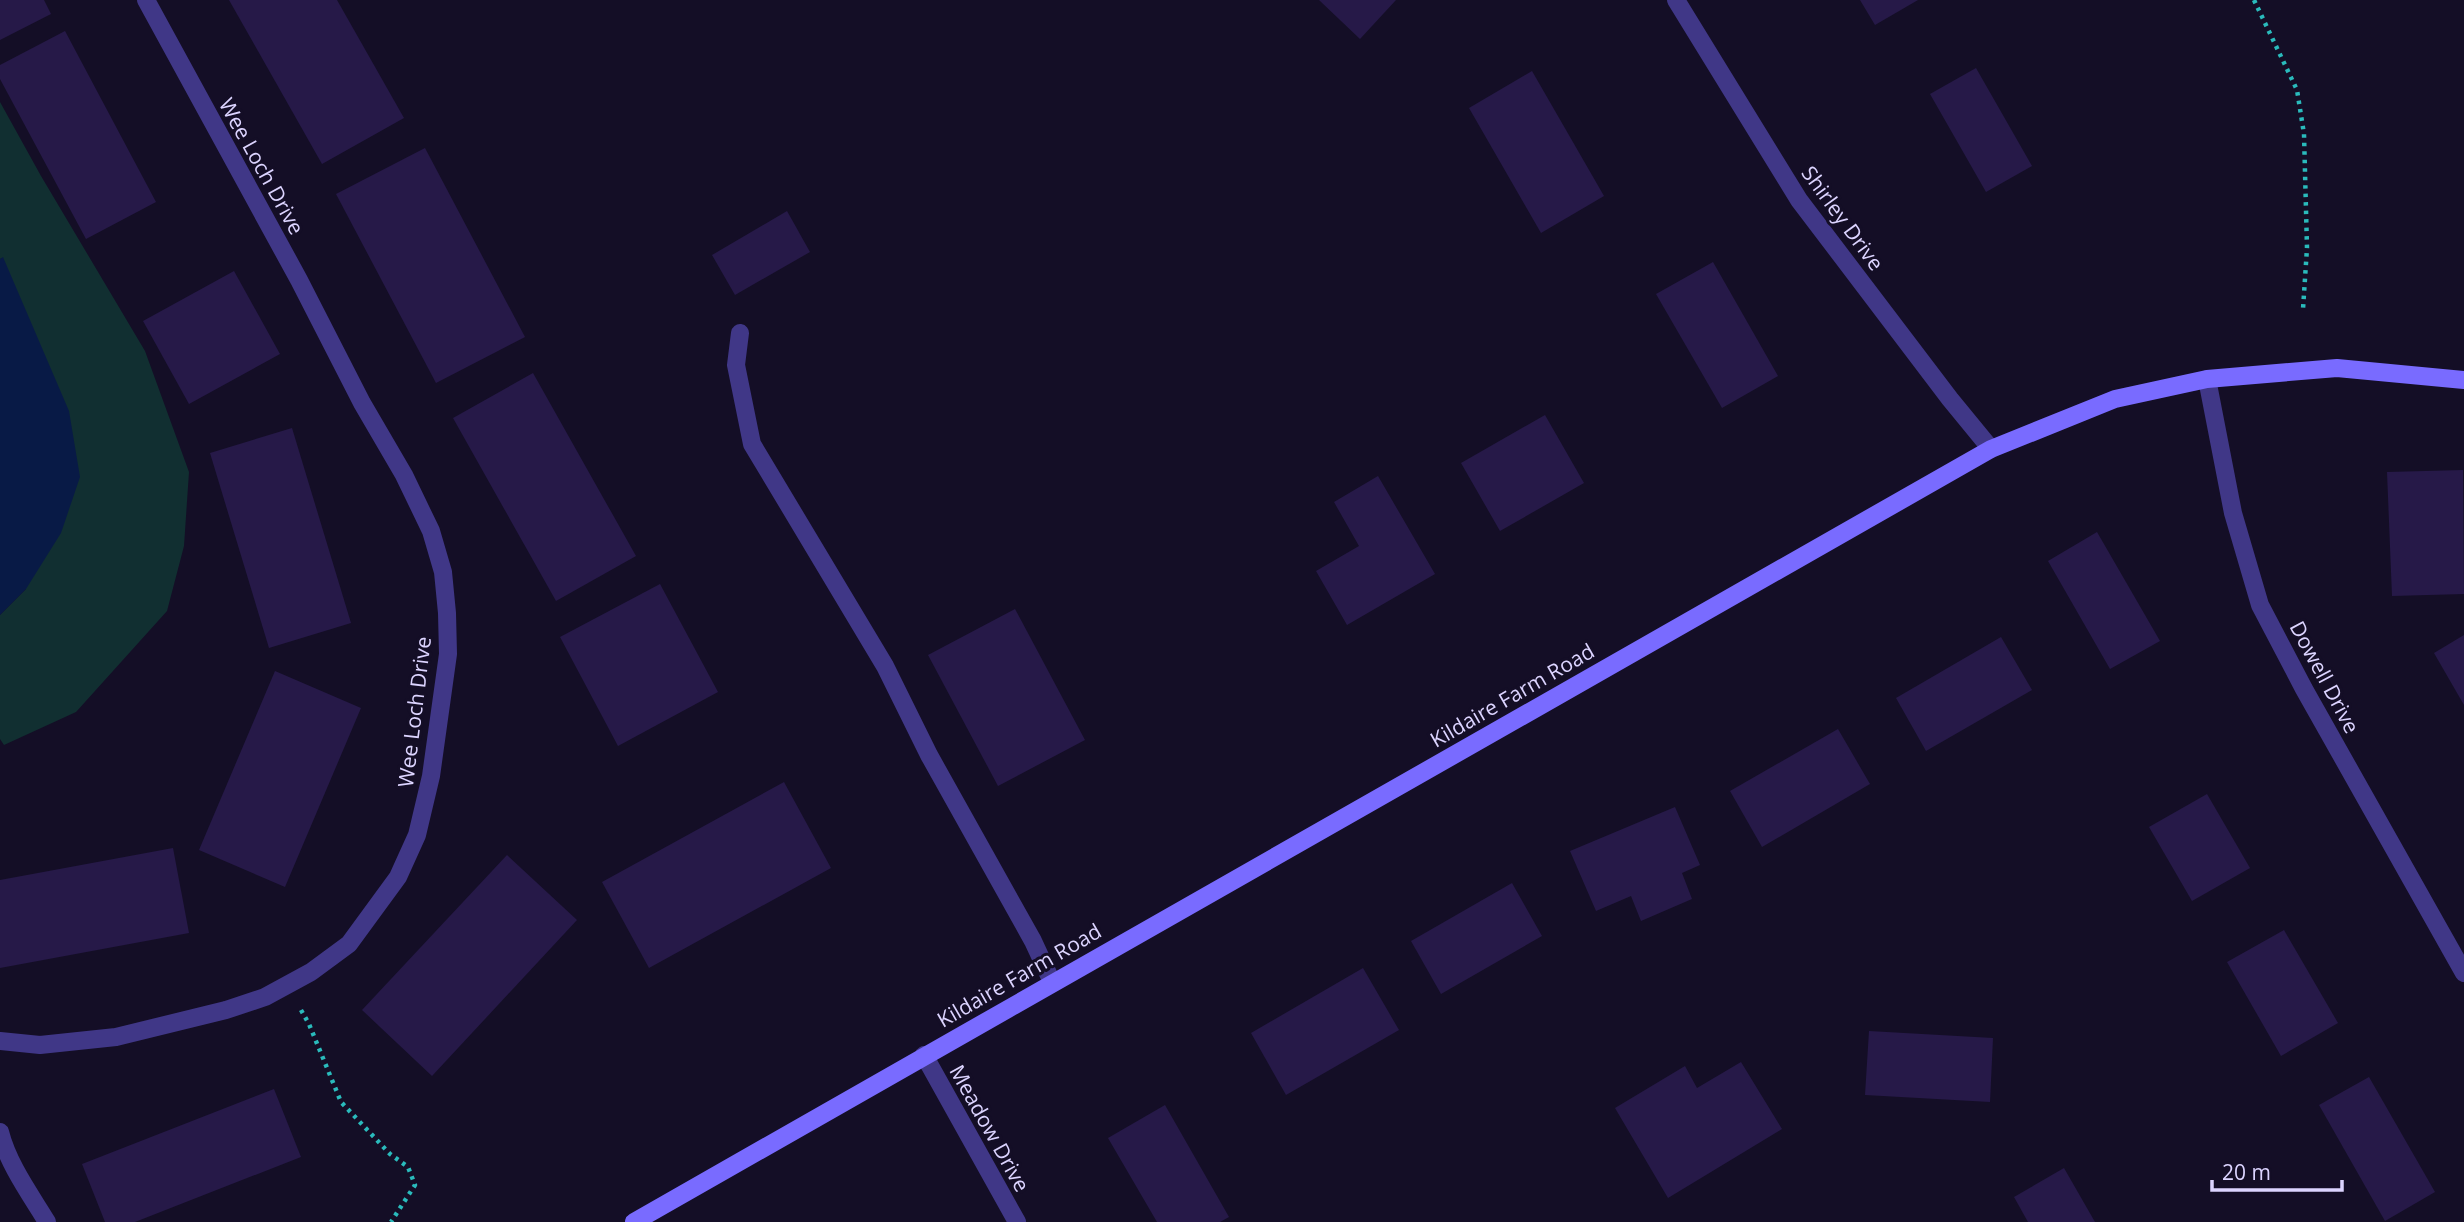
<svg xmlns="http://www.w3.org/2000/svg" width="2464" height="1222" font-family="'Open Sans',sans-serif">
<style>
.green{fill:#112f31}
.water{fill:#081a46}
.building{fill:#261948}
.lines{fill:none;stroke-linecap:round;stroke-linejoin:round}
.path{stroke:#2abbbc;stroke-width:4.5;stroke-dasharray:3.5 5;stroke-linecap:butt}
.lane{stroke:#403787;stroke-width:18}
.street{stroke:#403787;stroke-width:18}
.secondary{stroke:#796bff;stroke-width:18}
.labels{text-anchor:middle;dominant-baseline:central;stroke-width:6;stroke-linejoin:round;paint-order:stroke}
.street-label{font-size:21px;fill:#dcd4ff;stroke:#140e26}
</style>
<rect width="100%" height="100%" fill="#140e26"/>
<polygon class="green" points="0,102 41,176 145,351 189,472 184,546 167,611 76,712 4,745 0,739 0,615 26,589 2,258 0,259"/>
<polygon class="water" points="3,257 69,411 80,477 61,533 26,589 0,615 0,259"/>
<g class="building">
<polygon points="0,0 44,0 51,14 0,40"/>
<polygon points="229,0 337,0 404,118 322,164"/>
<polygon points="1319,0 1396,0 1360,39"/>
<polygon points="1860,0 1918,0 1875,25"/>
<polygon points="65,31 156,202 86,239 0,79 0,65"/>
<polygon points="1976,68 2032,166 1986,192 1930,94"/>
<polygon points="1532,71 1604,196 1541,233 1469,108"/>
<polygon points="425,148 525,337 436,383 336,194"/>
<polygon points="787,211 810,252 735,295 712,255"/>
<polygon points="1713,262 1778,376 1722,408 1656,294"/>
<polygon points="234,271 280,354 189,404 143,321"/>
<polygon points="533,373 636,556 556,601 453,418"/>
<polygon points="1545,415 1584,483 1500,531 1461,463"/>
<polygon points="292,428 351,623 269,648 210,453"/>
<polygon points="2463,470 2464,594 2392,596 2387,472"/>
<polygon points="1378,476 1435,574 1347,625 1316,571 1359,546 1334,502"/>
<polygon points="2097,532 2160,641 2110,669 2048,561"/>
<polygon points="660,584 718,692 618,746 560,637"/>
<polygon points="1015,609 1085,740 998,786 928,655"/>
<polygon points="2464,635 2464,705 2434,653"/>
<polygon points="2001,637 2032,690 1926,751 1896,698"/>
<polygon points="275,671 361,708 285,887 199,850"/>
<polygon points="1838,729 1870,784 1762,847 1730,791"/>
<polygon points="784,782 831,868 649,968 602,882"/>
<polygon points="2207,794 2250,868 2192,901 2149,827"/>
<polygon points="1675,807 1700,865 1682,873 1692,899 1641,921 1631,896 1596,911 1570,851"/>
<polygon points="173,848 189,933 0,968 0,880"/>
<polygon points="507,855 577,920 432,1076 362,1010"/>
<polygon points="1512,883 1542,936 1441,994 1411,941"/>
<polygon points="2284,930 2338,1023 2281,1056 2227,962"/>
<polygon points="1363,968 1399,1030 1286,1095 1251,1033"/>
<polygon points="1869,1031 1993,1038 1990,1102 1865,1095"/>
<polygon points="1741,1062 1782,1129 1668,1198 1615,1108 1685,1066 1697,1088"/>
<polygon points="2369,1077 2435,1192 2385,1221 2319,1105"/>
<polygon points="274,1089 301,1157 135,1222 105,1222 82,1164"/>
<polygon points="1165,1105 1229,1217 1220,1222 1157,1222 1108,1138"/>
<polygon points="2064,1168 2095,1222 2028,1222 2014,1197"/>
</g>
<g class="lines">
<g class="path">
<polyline points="2254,0 2297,90 2304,134 2307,248 2303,309"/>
<polyline points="301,1010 309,1024 341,1102 390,1154 408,1167 415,1185 391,1222"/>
</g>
<g class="lane">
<polyline points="740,333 736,365 752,444 885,666 929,755 1033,941 1052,982"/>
<path d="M0 1132C8 1164 30 1194 47 1222"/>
</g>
<g class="street">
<polyline points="1676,0 1799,200 1950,399 1991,449"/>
<polyline points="2207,379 2233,513 2260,605 2304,689 2464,973"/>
<polyline points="0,1041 40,1045 116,1037 226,1010 265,997 311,972 349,944 398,877 417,835 431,776 448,654 447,613 443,572 431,531 404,475 362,403 299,280 146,0"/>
<polyline points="924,1055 1017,1222"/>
</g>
<polyline class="secondary" points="634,1222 1991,449 2115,399 2207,379 2337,368 2464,380"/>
</g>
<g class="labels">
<g class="street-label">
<text transform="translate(262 166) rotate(61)">Wee Loch Drive</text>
<text transform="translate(1843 218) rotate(54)">Shirley Drive</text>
<text transform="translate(2325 677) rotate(62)">Dowell Drive</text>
<text transform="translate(1512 695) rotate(-30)">Kildaire Farm Road</text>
<text transform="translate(414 712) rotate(-83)">Wee Loch Drive</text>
<text transform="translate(1019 975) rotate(-30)">Kildaire Farm Road</text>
<text transform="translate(990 1128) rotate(61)">Meadow Drive</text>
</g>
</g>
<path d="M2212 1180v10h130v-10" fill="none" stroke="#dcd4ff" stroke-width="3.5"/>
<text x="2222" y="1180" font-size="21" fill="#dcd4ff" stroke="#140e26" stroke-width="5" paint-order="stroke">20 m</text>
</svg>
